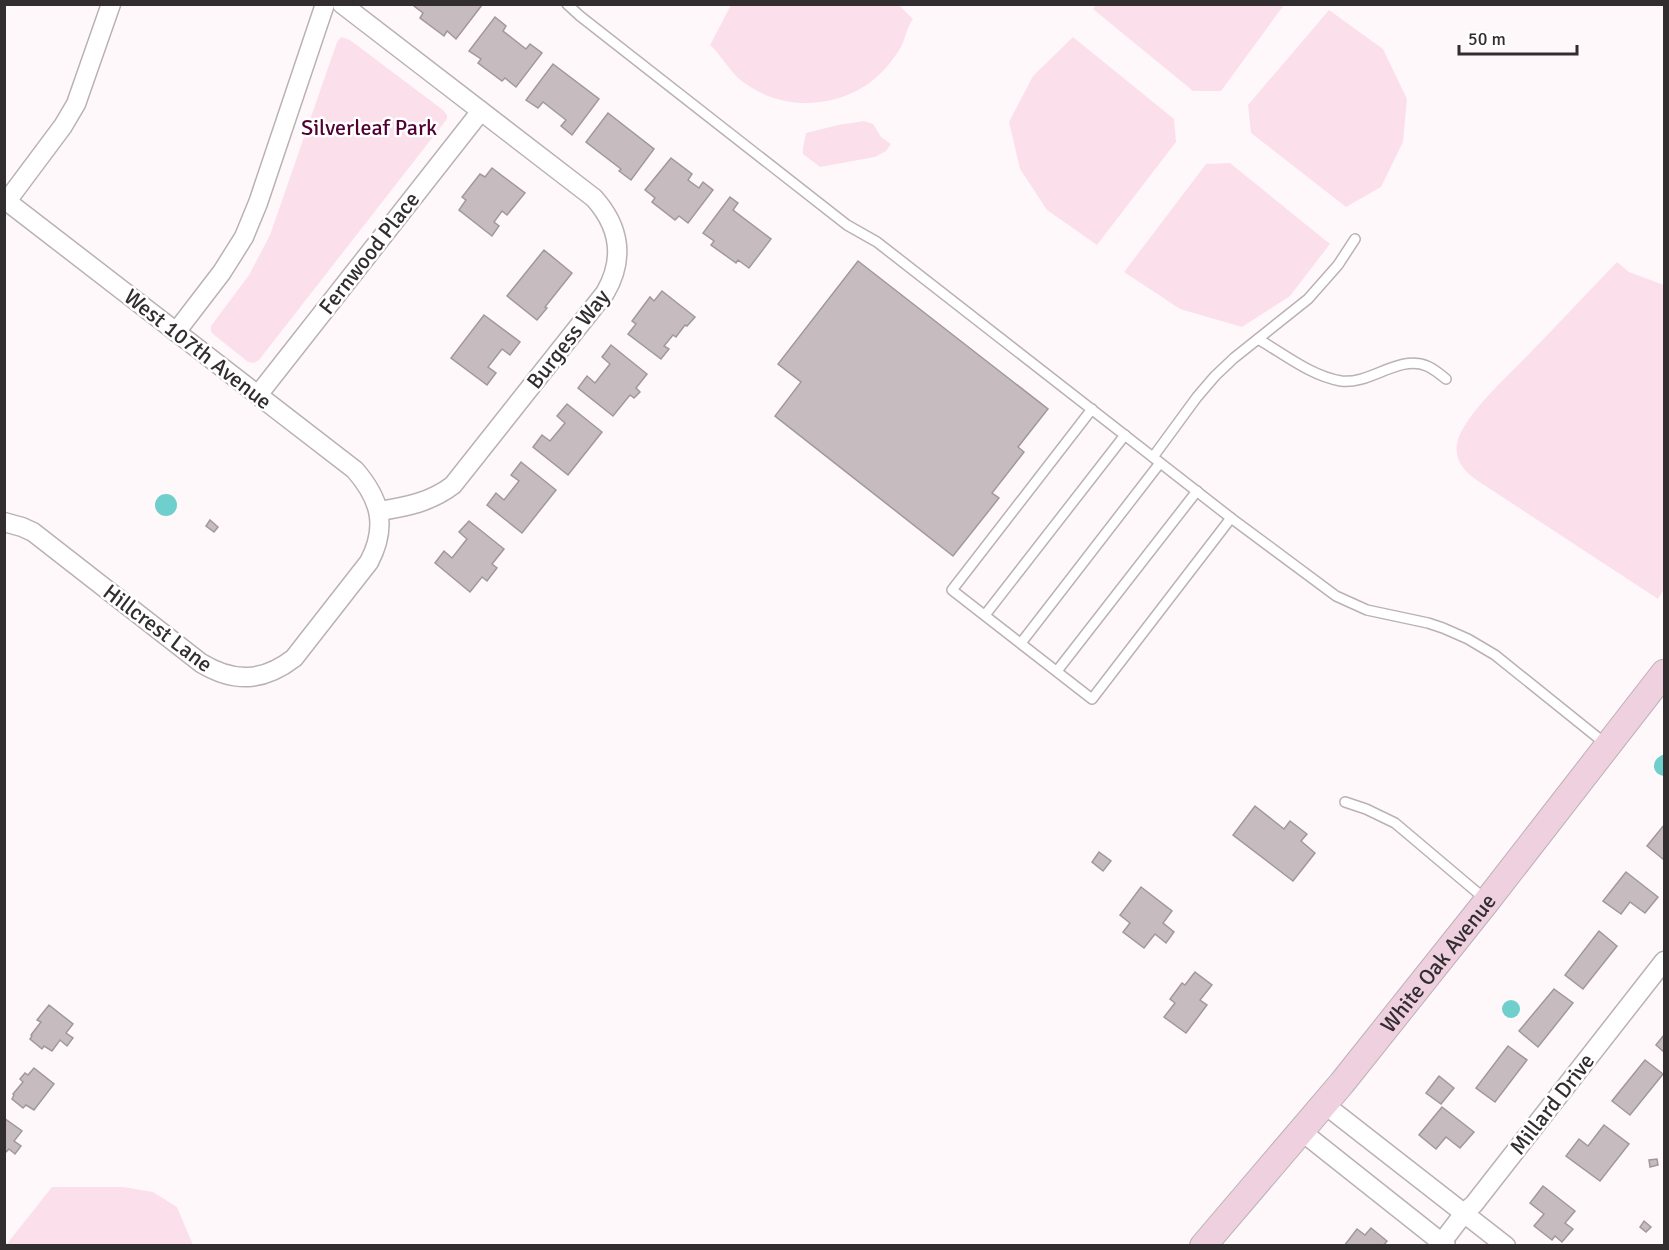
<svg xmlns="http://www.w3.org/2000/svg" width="1669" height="1250" font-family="Signika,sans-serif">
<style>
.green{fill:#fbe0eb}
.water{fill:#6ecfcc}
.building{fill:#c6bcc0;stroke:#a1989b;stroke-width:1.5}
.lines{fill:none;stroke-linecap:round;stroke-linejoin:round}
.lane-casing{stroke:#bbb1b5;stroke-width:12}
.street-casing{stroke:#bbb1b5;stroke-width:21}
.secondary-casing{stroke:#bbb1b5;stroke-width:28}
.lane{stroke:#fff;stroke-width:9}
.street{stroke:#fff;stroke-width:18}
.secondary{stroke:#eed0df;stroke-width:26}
.labels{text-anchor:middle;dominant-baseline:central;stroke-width:5;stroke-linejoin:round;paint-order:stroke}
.park-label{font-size:22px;fill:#520031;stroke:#fff}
.street-label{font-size:22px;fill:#322e2f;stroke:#fff}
</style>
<rect width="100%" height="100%" fill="#fff8fb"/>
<g class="green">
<path d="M731 5H899L913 19C907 27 906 36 902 45 897 54 890 64 883 71 845 111 778 114 737 77 727 67 720 54 710 45Z"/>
<polygon points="1096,5 1096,4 1284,5 1221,91 1193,91 1093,9"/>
<polygon points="1329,10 1383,49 1407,99 1403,142 1381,187 1346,207 1251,133 1248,105"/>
<polygon points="341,37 350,40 443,110 447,115 447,119 259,360 254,363 248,362 213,334 211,331 211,326 249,275 270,235 337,42"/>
<polygon points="1073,37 1174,119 1176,142 1097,245 1047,210 1020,169 1009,122 1033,76"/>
<polygon points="864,121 873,124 881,137 891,144 886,151 875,157 820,167 803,154 803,148 806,133 838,125"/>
<polygon points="1230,163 1330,244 1290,296 1242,327 1180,309 1124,272 1206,164"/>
<path d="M1617 262 1629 272 1664 285V589L1658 599 1478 481C1465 472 1454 461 1457 444 1461 418 1509 375 1528 355 1558 324 1587 293 1617 262Z"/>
<polygon points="52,1187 123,1187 153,1192 177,1207 193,1245 6,1245"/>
</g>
<g class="water">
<circle cx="166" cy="505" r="11"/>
<path d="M1662 755H1664V776C1652 774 1650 761 1662 755Z"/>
<circle cx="1511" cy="1009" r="9"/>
</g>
<g class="building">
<polygon points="415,4 481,4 482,5 456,39 447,31 444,36 420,18 423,13 414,6"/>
<polygon points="495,17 506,26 503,31 526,49 530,44 542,53 516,87 505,78 502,81 478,63 481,59 469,51"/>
<polygon points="553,64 599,99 572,135 561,126 566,120 543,102 538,108 526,100"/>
<polygon points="608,113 654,149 631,180 619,171 621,169 586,142"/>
<polygon points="671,158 692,174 688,180 699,188 703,182 713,190 688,223 679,216 675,220 652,202 655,198 645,190"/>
<polygon points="492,168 525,193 507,215 502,211 494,222 499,226 492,236 459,210 466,200 462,197 480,174 485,177"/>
<polygon points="730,197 738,203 733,210 771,239 749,268 738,260 736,263 711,245 714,241 703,233"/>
<polygon points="544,250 572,273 545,307 547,308 537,320 507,296"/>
<polygon points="858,261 1048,409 1018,447 1024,452 992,493 999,498 953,556 775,416 801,382 778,364"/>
<polygon points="662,291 695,317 687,326 685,325 676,337 673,335 664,346 669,349 661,359 628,334 636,324 632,321 650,297 654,301"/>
<polygon points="484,315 520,342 510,355 502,349 488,367 496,373 487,385 451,358"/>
<polygon points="611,345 647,374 636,388 640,392 634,398 630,395 613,416 578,388 587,376 595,383 610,364 602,357"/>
<polygon points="567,404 602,432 568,475 533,447 542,435 550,441 565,423 557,416"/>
<polygon points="521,462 556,490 522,533 487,505 496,493 504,500 519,481 511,475"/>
<polygon points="210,520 218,527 214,532 206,526"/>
<polygon points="469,521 504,549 492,564 497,568 487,581 482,577 470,592 435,563 444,551 452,558 467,539 459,532"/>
<polygon points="1255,806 1284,829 1290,821 1307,834 1301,841 1315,853 1293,881 1233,835"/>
<polygon points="1664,825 1664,860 1647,846"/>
<polygon points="1099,852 1111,861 1103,871 1092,862"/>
<polygon points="1626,872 1658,897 1645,913 1630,902 1621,914 1603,901"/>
<polygon points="1141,887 1172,911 1163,923 1174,932 1166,943 1155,934 1144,948 1123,932 1130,923 1120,915"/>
<polygon points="1599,931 1617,946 1583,989 1565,975"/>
<polygon points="1195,972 1212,985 1200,1000 1207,1005 1186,1033 1164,1017 1175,1003 1170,999 1182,983 1185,985"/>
<polygon points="1554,989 1573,1003 1538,1047 1519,1031"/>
<polygon points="49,1005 73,1024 66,1033 73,1038 67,1046 60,1040 52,1051 44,1046 42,1049 30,1039 32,1036 31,1035 41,1022 37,1020"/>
<polygon points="1664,1035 1664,1052 1656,1045"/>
<polygon points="1508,1046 1527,1060 1495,1102 1476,1088"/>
<polygon points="1645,1060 1663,1074 1630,1115 1612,1101"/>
<polygon points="34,1068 54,1084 34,1110 26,1105 23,1108 12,1099 14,1095 13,1094 23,1082 20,1079 25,1073 28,1075"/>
<polygon points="1439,1076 1454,1088 1441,1104 1426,1093"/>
<polygon points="1442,1107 1474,1132 1460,1148 1446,1137 1436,1149 1419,1135"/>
<polygon points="4,1118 22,1131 14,1141 21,1146 15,1154 9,1149 4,1154"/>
<polygon points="1604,1125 1629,1144 1600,1181 1566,1156 1579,1139 1588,1146"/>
<polygon points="1657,1159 1658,1165 1650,1167 1649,1160"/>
<polygon points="1543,1186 1575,1211 1565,1223 1573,1229 1562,1242 1555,1236 1552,1240 1534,1226 1544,1214 1530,1203"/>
<polygon points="1644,1221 1651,1227 1646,1232 1640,1227"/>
<polygon points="1371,1228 1387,1241 1383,1246 1344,1246 1357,1229 1365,1235"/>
</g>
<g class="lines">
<defs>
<g id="lane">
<polyline points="567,4 580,16 847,225 877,242 1231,518 1336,596 1367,610 1428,623 1443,628 1468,639 1495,655 1607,745"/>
<path d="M1258 339C1284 354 1311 376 1341 381 1370 385 1399 354 1427 366 1434 369 1440 374 1446 379"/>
<polyline points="1092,409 952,590 1092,699 1231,518"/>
<polyline points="1153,457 1197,397 1215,376 1234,358 1308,299 1338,265 1355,239"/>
<polyline points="985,615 1125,435"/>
<polyline points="1021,643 1160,463"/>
<polyline points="1057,671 1197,491"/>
<polyline points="1345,802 1366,809 1395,823 1485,899"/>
</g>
<g id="street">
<path d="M342 4 594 198C620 227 625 259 605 293L453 485C431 502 406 507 379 511"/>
<path d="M4 199 355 470C380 499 388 526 369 562L294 658C263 682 234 683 201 663L33 532 22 527 4 522"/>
<polyline points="7,201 63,126 76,104 111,4"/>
<polyline points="176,332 222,272 244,237 258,203 325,4"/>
<polyline points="258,395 481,111"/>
<polyline points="1324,1104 1506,1246"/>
<polyline points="1301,1131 1446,1246"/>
<polyline points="1439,1246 1465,1212 1474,1204 1664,961"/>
</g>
<g id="secondary">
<path id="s1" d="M1203 1246 1342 1083 1487 901 1664 673"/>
</g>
</defs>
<use href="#lane" class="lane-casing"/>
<use href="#street" class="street-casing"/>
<use href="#secondary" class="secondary-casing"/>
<use href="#lane" class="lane"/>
<use href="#street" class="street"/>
<use href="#secondary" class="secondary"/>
</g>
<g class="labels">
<g class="park-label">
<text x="369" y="127">Silverleaf Park</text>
</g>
<g class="street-label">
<text transform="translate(369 253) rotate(-52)">Fernwood Place</text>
<text transform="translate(568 339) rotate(-52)">Burgess Way</text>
<text transform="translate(198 349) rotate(38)">West 107th Avenue</text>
<text transform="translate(158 628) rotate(37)">Hillcrest Lane</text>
<text stroke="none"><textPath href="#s1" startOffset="368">White Oak Avenue</textPath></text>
<text transform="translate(1552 1104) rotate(-52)">Millard Drive</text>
</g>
</g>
<rect width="1669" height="1250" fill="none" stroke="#322e2f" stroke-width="12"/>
<path d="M1459 45v9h118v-9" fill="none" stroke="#322e2f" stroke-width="3"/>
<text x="1468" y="45" font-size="18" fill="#322e2f" stroke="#ffffff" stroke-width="4.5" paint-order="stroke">50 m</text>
</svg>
